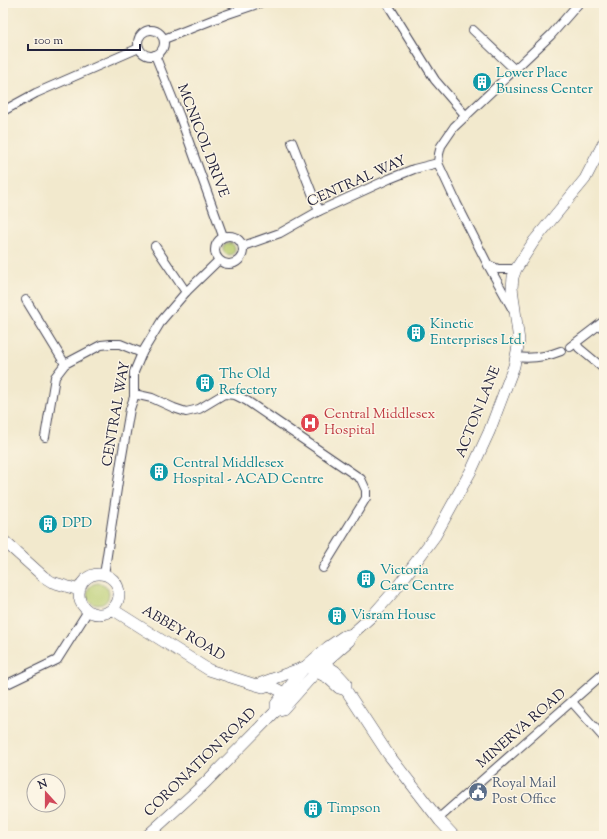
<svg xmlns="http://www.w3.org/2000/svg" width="607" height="839" font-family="'Sorts Mill Goudy',serif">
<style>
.green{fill:#b8cc70;stroke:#6d7756}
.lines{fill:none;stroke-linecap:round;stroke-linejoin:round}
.street-casing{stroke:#414051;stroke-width:10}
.secondary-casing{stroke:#414051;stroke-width:12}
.street{stroke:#fff;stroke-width:8}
.secondary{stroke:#fff;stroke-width:11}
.labels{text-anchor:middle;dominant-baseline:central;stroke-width:3;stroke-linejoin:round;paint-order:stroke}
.culture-label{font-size:14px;fill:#0d838f;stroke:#fcf5e5;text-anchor:start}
.street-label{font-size:14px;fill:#22223b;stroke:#fcf5e5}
.health-label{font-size:14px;fill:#be3a42;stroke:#fcf5e5;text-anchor:start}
.service-label{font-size:14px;fill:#4e5e75;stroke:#fcf5e5;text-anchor:start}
</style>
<rect width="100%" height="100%" fill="#fcf5e5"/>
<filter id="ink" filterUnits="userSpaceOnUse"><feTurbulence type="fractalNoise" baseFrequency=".025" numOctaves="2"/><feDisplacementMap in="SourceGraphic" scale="8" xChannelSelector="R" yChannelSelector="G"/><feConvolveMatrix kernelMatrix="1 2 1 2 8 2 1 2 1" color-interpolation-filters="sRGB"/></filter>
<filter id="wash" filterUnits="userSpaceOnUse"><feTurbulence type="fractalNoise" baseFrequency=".012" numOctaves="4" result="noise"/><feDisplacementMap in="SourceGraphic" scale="16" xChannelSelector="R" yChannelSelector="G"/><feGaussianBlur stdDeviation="0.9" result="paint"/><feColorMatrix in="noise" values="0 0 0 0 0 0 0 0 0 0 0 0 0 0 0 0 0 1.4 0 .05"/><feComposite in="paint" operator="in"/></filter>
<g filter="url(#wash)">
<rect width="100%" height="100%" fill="#f2e9cd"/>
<g class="green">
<circle cx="229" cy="249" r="6"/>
<circle cx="98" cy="594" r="11"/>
</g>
</g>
<g filter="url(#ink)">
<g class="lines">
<defs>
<g id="street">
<polyline points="387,3 435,80 466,116"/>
<circle cx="151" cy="43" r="13"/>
<polyline points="473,30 515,70"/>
<polyline points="164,39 225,15 260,3"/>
<polyline points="155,55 180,117 223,236"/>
<polyline points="3,111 36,93 139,48"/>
<polyline points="292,142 319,211"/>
<circle cx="229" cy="250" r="14"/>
<polyline points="155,246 186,292"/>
<polyline points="243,246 280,233 319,211 389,179 414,169 438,163"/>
<polyline points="488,265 498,269 516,269"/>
<polyline points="26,300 65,364"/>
<polyline points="513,310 488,265 457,204 438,163 439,154 441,146 454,127 551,35 579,3"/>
<polyline points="576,343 579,348 604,369"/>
<polyline points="570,347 604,321"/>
<path d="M516 357C532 359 546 357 561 351"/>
<polyline points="134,394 152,398 174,408 186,412 199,409 224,394 235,395 247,401 361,479 366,490 366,498 323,568"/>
<polyline points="45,437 55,377 65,364 101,345 111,344 120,344 142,353"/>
<polyline points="104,575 121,462 130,409 134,397 134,372 137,365 142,353 162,320 186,292 219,260"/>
<polyline points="3,686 57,660 88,611"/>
<polyline points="572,702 604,738"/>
<polyline points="438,819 604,673"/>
</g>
<g id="secondary">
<polyline points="3,540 44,577 52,582 79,590"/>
<circle cx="99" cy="594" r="20"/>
<polyline points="112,609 209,670 256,685 263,687 269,685 290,696"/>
<polyline points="318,660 335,671 346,683 346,690 388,754 440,821 454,836"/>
<polyline points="311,669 328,678 339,688 346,690"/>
<polyline points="259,684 305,667"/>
<polyline points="276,711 276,704 279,700 305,667 328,647 344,636 352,634 372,616 395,590 435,536 472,469 489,432 514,366 519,341 512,288 513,277 516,269 534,241 585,179 604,142"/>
<polyline points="147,836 205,783 276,711 283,709 323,664 349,641 352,634"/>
</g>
</defs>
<use href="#street" class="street-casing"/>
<use href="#secondary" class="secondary-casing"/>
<use href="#street" class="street"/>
<use href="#secondary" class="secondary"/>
</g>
</g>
<defs>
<symbol id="building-disc" viewBox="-11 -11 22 22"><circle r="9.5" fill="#0f9aa8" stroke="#fcf5e5"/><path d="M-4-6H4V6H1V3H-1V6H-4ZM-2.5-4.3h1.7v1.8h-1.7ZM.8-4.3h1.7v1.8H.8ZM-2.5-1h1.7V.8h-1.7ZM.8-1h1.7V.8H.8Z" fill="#fff"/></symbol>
<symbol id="hospital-disc" viewBox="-11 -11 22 22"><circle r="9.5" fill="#e0444e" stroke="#fcf5e5"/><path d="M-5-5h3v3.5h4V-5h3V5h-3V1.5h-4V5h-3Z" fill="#fff"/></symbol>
<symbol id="civic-disc" viewBox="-11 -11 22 22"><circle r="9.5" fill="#5c6f8a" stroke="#fcf5e5"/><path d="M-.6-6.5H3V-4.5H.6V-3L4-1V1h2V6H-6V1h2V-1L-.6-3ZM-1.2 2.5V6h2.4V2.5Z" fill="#fff"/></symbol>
</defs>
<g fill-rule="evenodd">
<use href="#building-disc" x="471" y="71" width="22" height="22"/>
<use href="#building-disc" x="405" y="322" width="22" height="22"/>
<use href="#building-disc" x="194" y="372" width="22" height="22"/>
<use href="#hospital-disc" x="299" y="412" width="22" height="22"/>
<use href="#building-disc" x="148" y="461" width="22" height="22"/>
<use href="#building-disc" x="37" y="513" width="22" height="22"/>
<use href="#building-disc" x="355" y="568" width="22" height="22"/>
<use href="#building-disc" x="326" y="605" width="22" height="22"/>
<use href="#civic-disc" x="467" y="781" width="22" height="22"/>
<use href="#building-disc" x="302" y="798" width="22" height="22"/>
</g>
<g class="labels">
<g class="culture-label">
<text x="496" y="74">Lower Place<tspan x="496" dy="16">Business Center</tspan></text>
<text x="430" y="325">Kinetic<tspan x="430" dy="16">Enterprises Ltd.</tspan></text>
<text x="219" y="375">The Old<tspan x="219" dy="16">Refectory</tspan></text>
<text x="173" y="464">Central Middlesex<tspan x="173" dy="16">Hospital - ACAD Centre</tspan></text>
<text x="62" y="524">DPD</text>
<text x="380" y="571">Victoria<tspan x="380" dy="16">Care Centre</tspan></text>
<text x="351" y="616">Visram House</text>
<text x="327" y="809">Timpson</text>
</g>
<g class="street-label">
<text transform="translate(202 141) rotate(69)">MCNICOL DRIVE</text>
<text transform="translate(357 182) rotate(-24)">CENTRAL WAY</text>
<text transform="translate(479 412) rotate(-68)">ACTON LANE</text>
<text transform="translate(117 414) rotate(-80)">CENTRAL WAY</text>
<text transform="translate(183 634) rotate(31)">ABBEY ROAD</text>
<text transform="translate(522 729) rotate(-41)">MINERVA ROAD</text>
<text transform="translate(201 763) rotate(-44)">CORONATION ROAD</text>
</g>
<g class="health-label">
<text x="324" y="415">Central Middlesex<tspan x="324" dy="16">Hospital</tspan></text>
</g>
<g class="service-label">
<text x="492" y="784">Royal Mail<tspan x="492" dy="16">Post Office</tspan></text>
</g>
</g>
<rect width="607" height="839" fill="none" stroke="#fcf5e5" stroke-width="16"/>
<g transform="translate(46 793) rotate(339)"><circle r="19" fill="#fcf5e5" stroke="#a5a1a1"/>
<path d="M0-3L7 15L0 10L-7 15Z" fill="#d1495b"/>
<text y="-6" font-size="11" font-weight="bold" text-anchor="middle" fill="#22223b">N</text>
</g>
<path d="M28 44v6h112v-6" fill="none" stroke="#22223b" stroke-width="2"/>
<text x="34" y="44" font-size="12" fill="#22223b" stroke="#fcf5e5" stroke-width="3" paint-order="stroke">100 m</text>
</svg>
